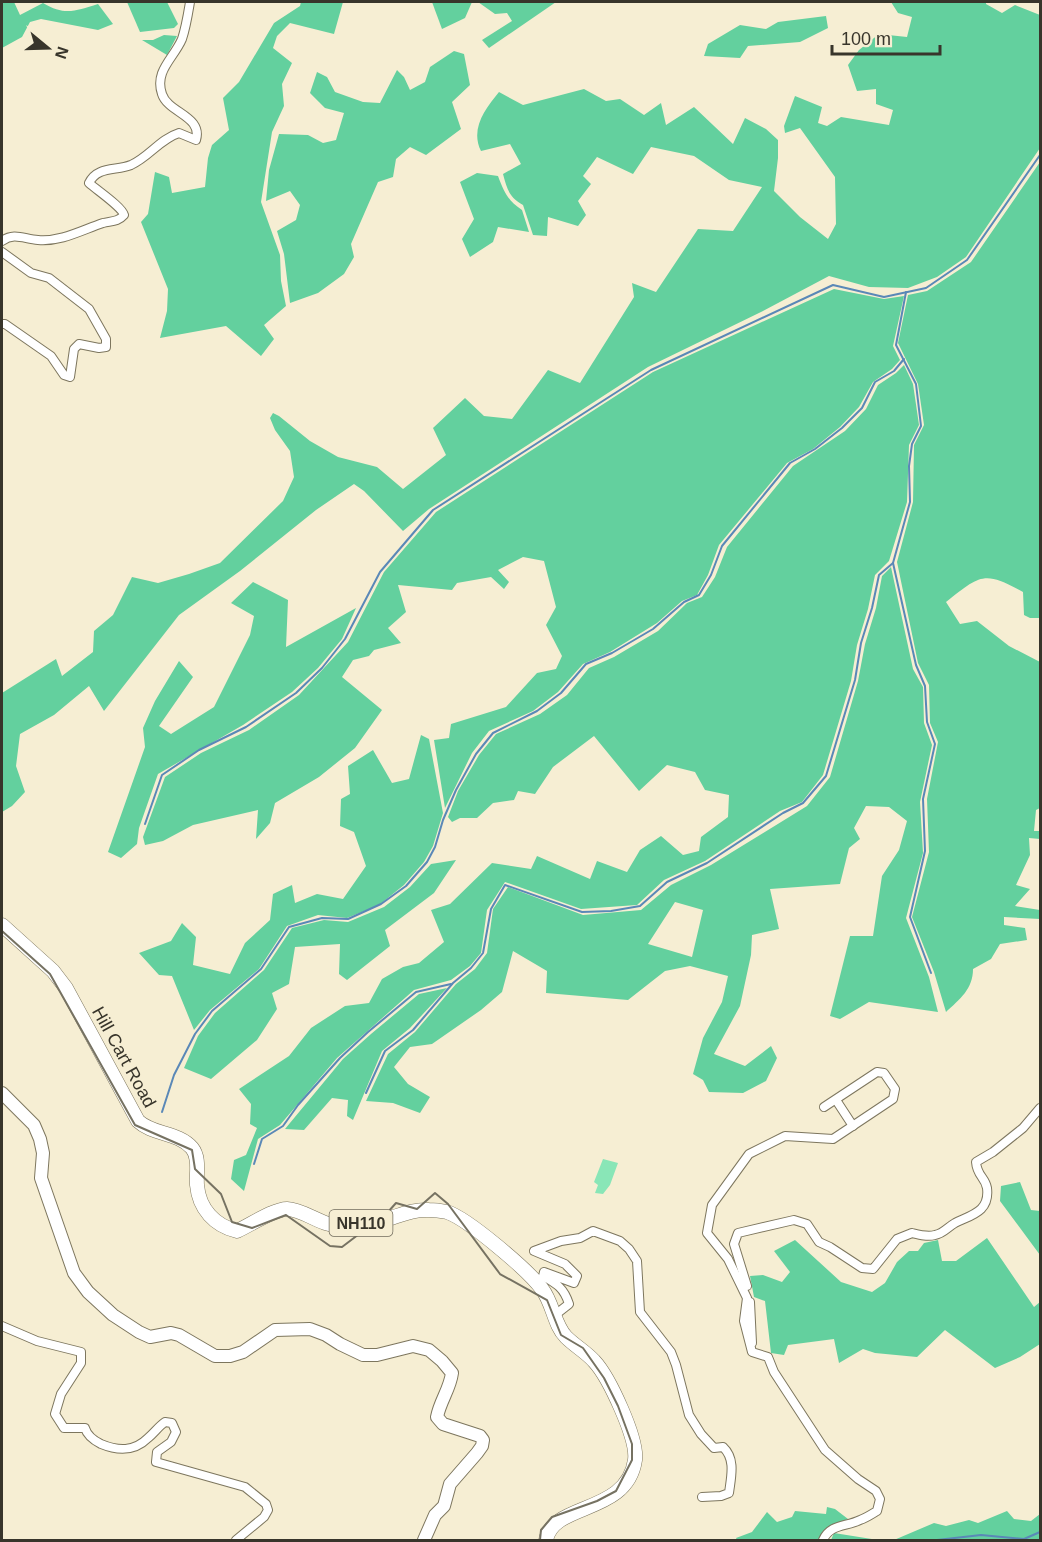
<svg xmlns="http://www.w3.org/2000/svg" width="1042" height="1542" font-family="Helvetica,sans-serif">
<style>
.green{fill:#89e6b7}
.forest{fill:#63d09e;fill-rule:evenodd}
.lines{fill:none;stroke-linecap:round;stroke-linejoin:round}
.stream{stroke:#5a88b7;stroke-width:2}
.minor-casing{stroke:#7d765e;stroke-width:10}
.secondary-casing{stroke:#7d765e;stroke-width:14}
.trunk-casing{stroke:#7d765e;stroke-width:15}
.minor{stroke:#fff;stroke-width:8}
.secondary{stroke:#fff;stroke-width:12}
.trunk{stroke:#fff;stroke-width:14}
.rail{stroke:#767262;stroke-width:2}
.labels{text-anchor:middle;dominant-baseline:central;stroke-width:6;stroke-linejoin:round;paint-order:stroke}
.shield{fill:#f6eed3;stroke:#716c5d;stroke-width:1.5}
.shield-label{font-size:16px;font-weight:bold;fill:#38352b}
.street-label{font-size:18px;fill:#38352b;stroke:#f6eed3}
</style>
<rect width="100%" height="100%" fill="#f6eed3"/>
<polygon class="green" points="603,1159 618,1163 610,1185 603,1194 595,1193 598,1185 594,1182"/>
<g class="forest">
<path d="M2 2H14L20 15 43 3C65 16 75 11 98 4L113 24 98 30 41 19 30 22 22 37 2 48Z"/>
<polygon points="127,2 167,2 178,24 174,28 140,32"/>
<polygon points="301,2 343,2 334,34 290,23 277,36 273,48 292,63 282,84 284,106 272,132 261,202 280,255 281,281 286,306 264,325 274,339 261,356 226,326 160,338 167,311 168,289 141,222 148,214 155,172 169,177 172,193 205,187 208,158 212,145 229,130 223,98 239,82 274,23 300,6"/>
<polygon points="432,2 472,2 465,18 442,29"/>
<polygon points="478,2 556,2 489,48 482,40 512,21 507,13 495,14"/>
<path d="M891 2H986V4L1002 13 1015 5 1040 15V148L966 257 937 277 908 288 869 287 829 276 761 312 648 367 429 509 403 531 364 491 354 484 316 510 240 571 179 615 104 711 89 686 54 715 20 734 16 766 25 792 12 806 2 812V693L56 659 62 676 93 652 94 631 113 615 132 577 158 583 189 574 220 563 283 501 294 477 290 451 275 430 270 418 273 413 279 416 310 441 338 457 377 467 403 489 446 455 433 428 465 398 484 416 512 419 548 370 580 383 634 297 632 283 656 292 698 229 733 231 762 187 729 180 694 156 651 147 633 174 597 157 583 176 591 184 578 201 586 215 578 226 548 217 547 236 533 235 523 205C509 197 507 189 503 174L521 164 510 144 481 151C470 129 485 109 499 92L523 105 584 89 606 101 620 99 644 115 661 103 666 125 694 107 733 144 745 118 766 129 778 140V158L774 191 800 217 828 239 836 224 835 177 800 128 785 133 784 126 795 96 822 107 818 123 827 126 841 117 889 125 893 110 876 104V89L857 91 848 65 859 50 879 34 907 37 912 17 898 13Z"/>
<polygon points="826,16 828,28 800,42 748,46 740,58 704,56 708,44 740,25 766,29 778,22"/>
<polygon points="164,35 177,36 167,55 142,40 153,40"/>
<polygon points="454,51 464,54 470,85 452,102 461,129 426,155 410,147 396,159 393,177 378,182 351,244 354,257 344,274 318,293 290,303 284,254 277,231 296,220 300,205 290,191 266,201 269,170 279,134 308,135 323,143 336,140 344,113 325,108 310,93 317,72 327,77 335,92 363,102 380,103 397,70 404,77 410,90 425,82 430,67"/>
<path d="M1040 162V618H1030L1024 615 1023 592C984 570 980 575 946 602L960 624 977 621 1009 646 1040 662V808L1036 810 1034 831H1040V839L1029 838 1030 855 1016 885 1030 889 1015 906 1040 910V919L1004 917V925L1025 928 1027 940 1000 944 991 959 973 969C973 989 960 999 946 1012L934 972 912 917 929 852 927 799 938 742 930 723 929 685 918 663 897 562 913 502 914 445 924 425 918 384 898 343 908 295 927 291 971 262Z"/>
<path d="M477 173 498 176C504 192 508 201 522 210L529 232 498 227 493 242 470 257 462 239 474 219 460 182Z"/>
<polygon points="834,289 884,299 904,296 893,346 900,360 892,369 873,382 859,407 840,427 813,449 787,463 719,545 708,575 697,595 682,601 657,623 610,652 583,664 558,692 533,711 489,731 472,753 445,808 434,740 449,738 451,724 506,707 537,673 556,669 562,656 546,625 556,607 544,561 523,557 498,570 509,582 504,589 491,577 457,583 452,590 398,585 406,612 388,628 401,643 374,650 369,656 353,660 342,677 382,710 355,748 319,777 275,803 270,823 256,839 258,810 193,825 163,841 145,845 143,837 165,777 201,753 249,730 299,695 348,642 384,572 436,512 653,372"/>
<polygon points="904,365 913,384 919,425 909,445 907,502 889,561 875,575 868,609 857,645 851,681 823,775 802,802 780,811 705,861 664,880 637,905 581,909 505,882 487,910 481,953 470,966 451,980 414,990 337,1058 280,1125 258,1139 244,1191 231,1179 234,1160 246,1155 257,1128 250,1124 251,1104 239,1089 289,1056 311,1028 345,1006 369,1003 382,979 403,967 419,963 444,942 431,910 450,904 492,863 531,869 537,856 590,879 597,861 627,872 640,850 661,836 683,855 699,851 701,837 728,817 729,795 705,790 695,772 667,765 639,791 594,736 553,767 535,794 518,791 514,800 493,803 477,818 460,818 452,822 448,817 458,791 479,755 496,734 540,714 567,695 589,668 614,657 658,631 687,603 702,597 715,577 727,547 793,466 845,431 866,409 878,385 896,373"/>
<path d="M891 567 913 669 923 687 924 723 932 745 920 802 923 853 906 918 929 977 938 1012 869 1002 840 1019 830 1016 850 936H873L882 876 899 850 907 821 889 807 866 806 854 828 860 839 849 848 840 884 770 889 779 929 752 935 751 955 740 1006 714 1054 745 1066 771 1046 777 1058 766 1081 743 1093 709 1092 703 1080 693 1074 703 1038 722 1002 728 976 690 966 665 971 628 1000 546 993 547 971 513 951 502 992 481 1010 432 1044 410 1047 394 1067 408 1084 430 1097 420 1113 393 1103 366 1101 388 1054 415 1032 456 984 475 969 487 953 493 909 508 887 583 915 641 910 671 885 711 865 807 806 830 777 858 681 865 644 876 608 882 576ZM675 902 703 910 692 957 648 944Z"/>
<polygon points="253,582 288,600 286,647 356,608 342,639 318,668 292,692 243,725 158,774 139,828 137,844 121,858 108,852 145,747 143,728 155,701 179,661 193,677 159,726 171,734 214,707 250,635 254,616 231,603"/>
<polygon points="421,735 429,739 443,813 433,846 424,862 404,885 379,905 347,918 318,915 287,926 259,969 210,1010 194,1030 172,976 159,975 139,953 171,941 182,923 196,937 193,965 230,974 245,943 270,920 273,894 292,885 295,903 317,894 343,899 366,866 354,832 340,826 341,799 350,794 348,766 373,750 392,783 409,779"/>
<polygon points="456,860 434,893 385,930 390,946 347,980 339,974 340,944 295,947 289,984 272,993 277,1009 257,1040 211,1079 184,1068 198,1036 215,1013 264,970 292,928 324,920 348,922 384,907 410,887 431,864"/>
<polygon points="447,988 410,1028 382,1051 353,1120 347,1116 348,1100 332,1098 304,1130 285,1129 343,1059 371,1034 419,994"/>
<polygon points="1020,1182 1031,1210 1040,1211 1040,1255 1000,1201 1001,1186"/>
<polygon points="987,1238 1034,1307 1040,1302 1040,1344 1020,1357 995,1368 945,1330 917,1357 875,1353 863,1349 839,1363 834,1339 788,1345 784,1355 771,1353 765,1301 754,1297 750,1276 763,1275 782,1282 790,1272 774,1251 795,1240 841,1282 872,1292 885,1283 897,1262 909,1251 918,1251 924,1243 938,1240 942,1261 956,1261"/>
<polygon points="827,1507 835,1509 848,1519 837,1523 820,1540 737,1540 736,1538 752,1532 767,1512 777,1522 792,1517 795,1511 826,1514"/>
<polygon points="1007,1511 1014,1519 1031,1521 1040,1514 1040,1540 894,1540 934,1523 946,1526 969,1520 978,1523"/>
<polygon points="834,1533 878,1540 879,1540 831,1540"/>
</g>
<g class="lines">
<g class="stream">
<polyline points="893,563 916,665 925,686 927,722 935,744 923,799 925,851 910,917 931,973"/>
<polyline points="145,824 162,775 199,750 246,727 296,693 322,668 345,639 380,572 433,510 651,370 833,285 884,297 926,288 967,260 1040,155"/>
<polyline points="366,1093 385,1051 413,1030 453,983 471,968 483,953 491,909 505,885 582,912 611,911 640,906 667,882 707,863 783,813 803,803 826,776 855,680 861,643 872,608 879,575 893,563 910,502 909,466 912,444 921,426 916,384 896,345 906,292"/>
<polyline points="162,1112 174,1075 195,1034 212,1011 261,969 289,927 322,918 348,919 381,904 406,886 427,862 435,847 443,820 456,790 476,754 493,733 537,711 561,693 586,664 612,653 653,629 684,602 699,595 711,575 722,546 790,463 815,449 842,428 862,408 875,382 894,371 904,359"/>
<polyline points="254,1164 262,1139 283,1126 298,1105 340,1058 368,1032 416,992 451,984"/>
<polyline points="937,1540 981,1535 1024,1539 1040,1532"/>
</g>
<defs>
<g id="minor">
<path d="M2 241C14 232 24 239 38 240 61 242 82 230 103 223 111 221 118 222 124 215 122 207 98 191 89 183 97 166 116 171 131 165 149 157 160 139 179 133L196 140C203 116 168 113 162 94 154 71 174 58 182 39 186 27 188 14 190 2"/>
<polyline points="2,252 31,273 49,278 89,309 106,339 106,347 99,348 79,344 74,349 70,377 64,375 51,356 5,324 2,324"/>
<polyline points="836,1100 853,1126"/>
<path d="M747 1286 734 1244 738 1233 794 1220 807 1224 819 1242 830 1247 862 1268 873 1269 897 1239 912 1233C920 1235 927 1237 935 1235 943 1234 948 1227 955 1223 971 1215 990 1212 987 1188 985 1177 977 1176 976 1162L993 1152 1023 1128 1040 1108"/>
<polyline points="750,1302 752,1343"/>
<path d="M555 1315 569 1304C564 1288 557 1284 543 1276L544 1272 574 1283 577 1276 565 1264 534 1251 561 1241 580 1238 593 1231 620 1241 629 1249 637 1261 640 1312 671 1352 676 1365 689 1415 701 1434 714 1448 723 1447C736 1459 731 1477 729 1493L721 1496 702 1497"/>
<path d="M2 1326 37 1341 81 1352V1363L61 1394 55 1414 64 1428H85C87 1435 93 1440 101 1444 118 1451 134 1452 148 1438 155 1432 158 1427 165 1422L172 1423 176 1432 171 1442 157 1452 156 1462 245 1487 266 1504 268 1510 264 1517 236 1540"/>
<path d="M823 1540C830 1524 846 1527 860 1520 866 1518 872 1514 877 1511L880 1499 876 1491 858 1479 825 1450 774 1372 768 1357 752 1352 744 1321 747 1298 728 1259 707 1233 712 1205 749 1154 785 1136 833 1139 893 1099 895 1089 884 1073 877 1072 824 1107"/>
</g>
<path id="secondary" d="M2 1093 34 1125 40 1139 43 1153 41 1178 74 1273 88 1292 113 1315 139 1332 150 1337 171 1333 179 1335 215 1356H230L243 1352 275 1330 310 1329 326 1335 340 1344 363 1355H377L413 1346 429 1350 442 1361 452 1373C450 1389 440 1401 437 1417L443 1424 480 1436 483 1440 482 1446 477 1453 450 1484 444 1506 435 1515 424 1540"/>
<path id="trunk" d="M2 925 53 971 66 988 138 1121C153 1135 178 1132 192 1148 200 1158 196 1173 197 1185 199 1209 215 1226 237 1231 250 1225 274 1209 287 1209 306 1210 320 1226 339 1225 353 1224 367 1224 380 1221 397 1217 411 1209 429 1210 434 1210 442 1211 447 1212 468 1219 528 1270 542 1289 553 1303 554 1325 566 1337 575 1346 586 1352 594 1361 609 1377 638 1439 635 1460 627 1515 553 1502 546 1540"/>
</defs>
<use href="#minor" class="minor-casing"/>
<use href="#secondary" class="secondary-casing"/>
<use href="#trunk" class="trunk-casing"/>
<use href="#minor" class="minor"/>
<use href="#secondary" class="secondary"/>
<use href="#trunk" class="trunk"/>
<polyline class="rail" points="2,931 50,974 135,1125 192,1150 195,1169 221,1194 232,1222 252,1228 286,1215 330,1246 342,1247 388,1212 396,1203 417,1209 435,1193 448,1204 500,1274 547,1300 561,1335 583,1348 604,1378 618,1406 632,1444 632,1460 616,1491 597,1501 552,1517 541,1530 540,1540"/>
</g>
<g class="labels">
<rect class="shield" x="329.5" y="1210" width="63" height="26" rx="4.5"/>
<g class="shield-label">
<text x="361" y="1223">NH110</text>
</g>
<g class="street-label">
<text transform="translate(124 1057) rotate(61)">Hill Cart Road</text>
</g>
</g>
<rect width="1042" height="1542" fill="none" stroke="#38352b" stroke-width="6"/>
<g transform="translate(48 48) rotate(109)" stroke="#f6eed3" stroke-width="4.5" paint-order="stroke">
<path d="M0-4.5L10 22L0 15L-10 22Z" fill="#38352b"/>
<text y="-9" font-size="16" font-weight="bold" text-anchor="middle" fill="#38352b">N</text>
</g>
<path d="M832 45v9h108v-9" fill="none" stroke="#38352b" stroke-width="3"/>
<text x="841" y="45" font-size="18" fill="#38352b" stroke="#f6eed3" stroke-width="4.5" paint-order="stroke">100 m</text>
</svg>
